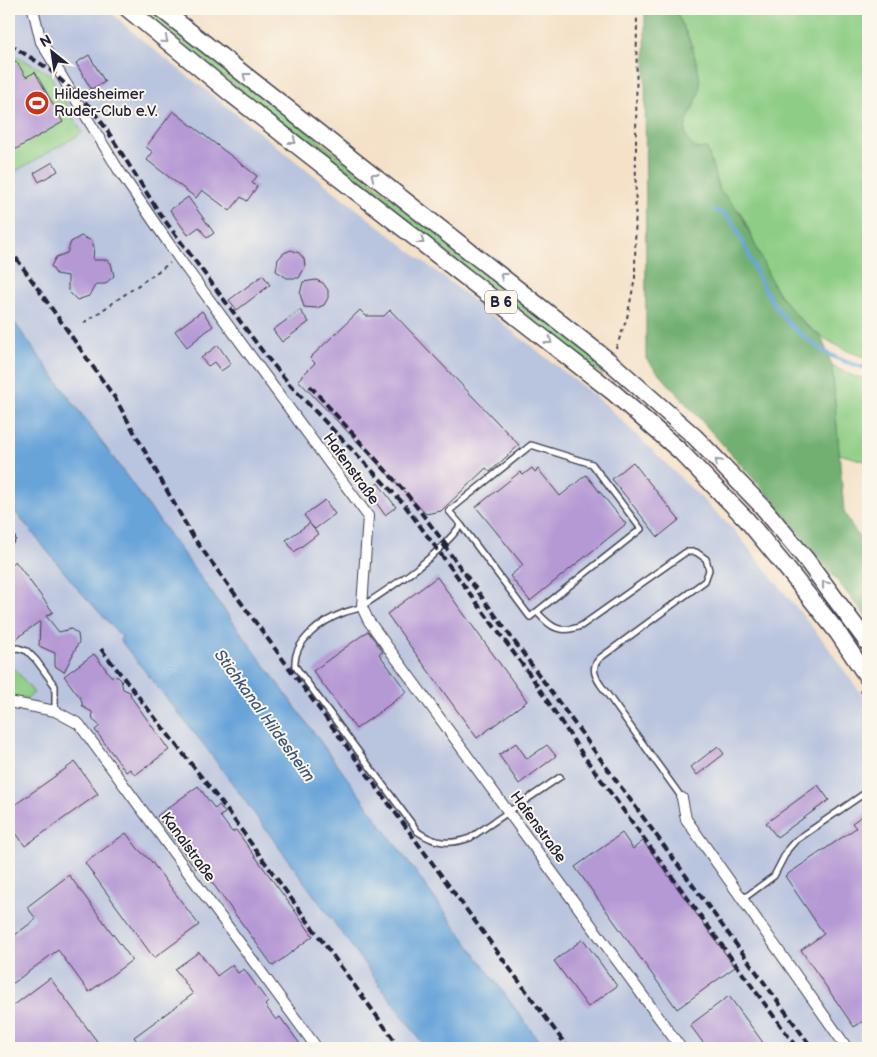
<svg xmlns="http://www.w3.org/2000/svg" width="877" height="1057" font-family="'Balsamiq Sans',sans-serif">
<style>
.industrial{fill:#b9c4de}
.green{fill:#8ecd85;stroke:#587860}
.forest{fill:#72b072;stroke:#4a6956}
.water{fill:#69a4d9;stroke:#46638a}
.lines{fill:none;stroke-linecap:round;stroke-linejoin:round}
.stream{stroke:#69a4d9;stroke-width:4}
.building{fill:#b599d4}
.lane-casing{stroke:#423f50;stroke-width:8}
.street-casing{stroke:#423f50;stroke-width:12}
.primary-casing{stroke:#423f50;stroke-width:19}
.path{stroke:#423f50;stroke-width:2;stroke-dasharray:4 4;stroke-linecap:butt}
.lane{stroke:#fff;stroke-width:5}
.street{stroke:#fff;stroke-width:10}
.primary{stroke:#fff;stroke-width:16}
.rail{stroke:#22223b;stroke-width:4;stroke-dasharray:8 4;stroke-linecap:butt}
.oneway{stroke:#9c9ca7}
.labels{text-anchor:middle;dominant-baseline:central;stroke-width:4;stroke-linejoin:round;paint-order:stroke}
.shield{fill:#fbf7ec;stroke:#636270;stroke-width:1}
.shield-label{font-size:14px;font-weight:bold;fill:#22223b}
.poi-label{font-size:15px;fill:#22223b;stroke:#fbf7ec;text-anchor:start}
.street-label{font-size:15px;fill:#22223b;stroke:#fbf7ec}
.water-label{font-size:16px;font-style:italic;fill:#3e567a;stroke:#fbf7ec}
</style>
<rect width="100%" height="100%" fill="#fbf7ec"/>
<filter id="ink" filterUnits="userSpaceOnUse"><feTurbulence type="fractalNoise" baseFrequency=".02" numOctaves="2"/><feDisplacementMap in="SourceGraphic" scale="10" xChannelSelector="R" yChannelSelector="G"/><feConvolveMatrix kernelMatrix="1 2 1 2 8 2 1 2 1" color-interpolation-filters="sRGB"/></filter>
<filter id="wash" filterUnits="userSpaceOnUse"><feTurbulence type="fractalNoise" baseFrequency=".0096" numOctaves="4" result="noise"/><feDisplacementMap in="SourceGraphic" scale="20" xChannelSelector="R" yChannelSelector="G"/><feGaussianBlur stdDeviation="1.12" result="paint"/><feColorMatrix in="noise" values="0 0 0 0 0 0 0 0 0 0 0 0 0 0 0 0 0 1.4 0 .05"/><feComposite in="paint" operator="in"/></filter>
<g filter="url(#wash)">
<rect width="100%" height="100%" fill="#f4e1c7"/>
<g class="industrial">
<polygon points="9,9 107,9 143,41 605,404 734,530 825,643 868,704 868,1048 544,1048 9,315"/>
<polygon points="9,504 78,589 122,637 120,640 204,745 426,1048 9,1048"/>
</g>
<g class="green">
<polygon points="140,9 151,9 609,368 603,375 238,89"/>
<path d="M675 9H868V358C822 345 786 313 765 270 756 252 751 231 741 214 735 205 723 198 718 188 713 176 711 161 707 148L696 149 687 141 685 131 693 47Z"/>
<polygon points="9,52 50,74 82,133 9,175"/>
<polygon points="832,366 853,376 868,379 868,462 839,454"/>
<polygon points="9,668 15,669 34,693 28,698 9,698"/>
</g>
<path class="forest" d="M645 9H675C686 33 697 55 700 82 702 107 669 128 696 149L707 148 719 189 741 214 775 289 800 320 822 338 832 366 844 512 868 553V619L769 496 646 359Z"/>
<polygon class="water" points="9,315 544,1048 426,1048 204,745 120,640 122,637 78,589 9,504"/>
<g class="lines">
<path class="stream" d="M714 210 724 214 732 221C744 241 752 264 762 284 782 325 823 360 868 368"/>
</g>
<g id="blocks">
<g class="building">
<polygon points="89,55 105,82 91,89 76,63"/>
<polygon points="16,61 26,77 35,72 63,122 9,153 9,65"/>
<polygon points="173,111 257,176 252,183 257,187 247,201 241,197 230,211 202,190 196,198 147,160 153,152 146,147"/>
<polygon points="53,162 58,171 39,182 34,173"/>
<polygon points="188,197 214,233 207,238 199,227 188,235 170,210"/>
<polygon points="81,236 92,241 94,247 93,260 106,260 111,263 114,276 105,284 96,284 89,296 77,300 68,291 68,276 56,274 51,266 56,257 67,253 71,242"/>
<polygon points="291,250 299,253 304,259 305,267 299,278 287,278 276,271 278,259 284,253"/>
<polygon points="263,275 270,285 237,310 229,300"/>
<polygon points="316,280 323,283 328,290 328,298 324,305 317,308 304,307 300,294 303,282"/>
<polygon points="300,310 309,322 282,342 273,330"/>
<polygon points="360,310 366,316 384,316 390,310 519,445 490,472 486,468 441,511 426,514 298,380 315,363 310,358"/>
<polygon points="202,311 213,326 187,347 175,331"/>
<polygon points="218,345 231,364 221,371 214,362 208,366 201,358"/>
<polygon points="633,462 679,520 658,537 612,479"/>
<polygon points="532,468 535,472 538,469 560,496 586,475 626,524 530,601 510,576 523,565 476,507 520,472 523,475"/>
<polygon points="378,483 396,507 385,515 368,491"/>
<polygon points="325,500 335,514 315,529 310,524 318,534 294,552 286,540 310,523 304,515"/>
<polygon points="15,561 53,612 46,616 59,632 71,629 78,634 79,642 64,672 55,666 55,653 39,646 40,621 9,644 9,566"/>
<polygon points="437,577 527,701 477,738 387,614"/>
<polygon points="368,631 383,652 379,654 407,692 356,729 313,671"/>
<polygon points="94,654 111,676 118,677 121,680 123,689 130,692 131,697 169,750 135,775 130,769 126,772 95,730 100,726 93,720 92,712 83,707 81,699 64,676"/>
<polygon points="516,743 527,759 547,745 556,756 519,784 499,755"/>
<polygon points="718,746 724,754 697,775 691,767"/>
<polygon points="75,762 98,794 25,846 9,823 9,809"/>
<polygon points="818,785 829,800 777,837 766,823"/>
<polygon points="198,786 215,809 219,805 225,813 220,816 232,832 236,830 313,936 273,966 200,866 196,869 157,816"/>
<polygon points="868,812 868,1018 854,1027 801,950 824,934 785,876 856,828 852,823"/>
<polygon points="126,833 139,850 151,861 199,925 154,958 85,863"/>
<polygon points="622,833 633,849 643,841 735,967 677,1009 575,867"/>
<polygon points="69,875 132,960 89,992 58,950 9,986 9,927 15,935 36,919 27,907"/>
<polygon points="583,939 617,986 588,1007 554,961"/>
<polygon points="199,952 217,976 232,965 238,973 244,969 268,1002 265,1005 276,1020 280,1017 303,1048 142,1048 134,1037 193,994 175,969"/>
<polygon points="50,978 102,1048 9,1048 9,1009"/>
<polygon points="729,996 767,1048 707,1048 690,1025"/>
</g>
</g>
</g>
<g filter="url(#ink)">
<use href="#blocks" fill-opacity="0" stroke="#423f50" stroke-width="1"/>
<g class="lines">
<defs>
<g id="lane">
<path d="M461 525 449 511 531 445 592 464 641 529 530 617 461 525C436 558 399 582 364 605 358 610 350 610 343 613 322 621 293 641 295 666L418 832C436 844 450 845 470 838L560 777"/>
<polyline points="9,535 12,539 9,542"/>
<path d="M537 612C551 628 560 634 581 626L686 552H696L706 559 709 570 705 581 600 658C592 666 593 673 600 684L682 798"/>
<polyline points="9,649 18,648 27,651 36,660 55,686 55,711"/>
<polyline points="743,899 774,876 788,849 795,841 868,791"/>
</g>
<g id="street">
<polyline points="33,9 41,42 118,169 178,257 368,516 362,607 368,620 681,1048"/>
<polyline points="9,702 55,711 79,724 317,1048"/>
<polyline points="682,798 686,819 847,1048"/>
</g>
<g id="primary">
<polyline points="128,9 230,93 614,393 680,451 746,519 788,570 838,633 868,678"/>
<polyline points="161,9 609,361 695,437 761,505 805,558 868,643"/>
</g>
</defs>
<use href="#lane" class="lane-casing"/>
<use href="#street" class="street-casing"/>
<use href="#primary" class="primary-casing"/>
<g class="path">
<polyline points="84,323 170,263"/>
<polyline points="616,348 627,318 635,278 637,9"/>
<polyline points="860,690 868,702"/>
</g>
<use href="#lane" class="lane"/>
<use href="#street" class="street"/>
<use href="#primary" class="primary"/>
<g class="rail">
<polyline points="9,44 49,69 90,107 105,127 160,214 266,356 291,386 403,503 533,679 583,755 797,1048"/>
<polyline points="9,248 115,398 193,537 568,1048"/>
<polyline points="310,386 406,493 449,549"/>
<polyline points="443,544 812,1048"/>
<polyline points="101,649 221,802 400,1048"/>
</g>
</g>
<defs><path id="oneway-chevron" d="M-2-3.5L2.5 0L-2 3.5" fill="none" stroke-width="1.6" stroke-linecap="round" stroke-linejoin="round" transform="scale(1.25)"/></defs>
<g class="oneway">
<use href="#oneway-chevron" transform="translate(165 40) rotate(39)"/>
<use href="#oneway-chevron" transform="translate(246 76) rotate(-142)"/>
<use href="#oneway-chevron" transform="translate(293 141) rotate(38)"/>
<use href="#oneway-chevron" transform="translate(374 176) rotate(-142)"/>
<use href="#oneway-chevron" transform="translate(421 241) rotate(38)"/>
<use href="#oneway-chevron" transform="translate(503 276) rotate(-142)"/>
<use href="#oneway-chevron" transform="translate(549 341) rotate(38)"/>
<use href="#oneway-chevron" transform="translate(718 462) rotate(-134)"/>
<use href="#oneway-chevron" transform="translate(825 584) rotate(-127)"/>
</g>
</g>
<defs>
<symbol id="stadium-disc" viewBox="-11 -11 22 22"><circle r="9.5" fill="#c8321e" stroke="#fbf7ec"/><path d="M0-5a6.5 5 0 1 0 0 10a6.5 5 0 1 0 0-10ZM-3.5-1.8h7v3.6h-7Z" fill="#fff"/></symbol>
</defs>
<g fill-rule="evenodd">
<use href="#stadium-disc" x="23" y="89" width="28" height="28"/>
</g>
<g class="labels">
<rect class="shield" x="485" y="290.5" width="32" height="23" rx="4"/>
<g class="shield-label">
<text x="501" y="302">B 6</text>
</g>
<g class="poi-label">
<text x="54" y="94">Hildesheimer<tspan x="54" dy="17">Ruder-Club e.V.</tspan></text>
</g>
<g class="street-label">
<text transform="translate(351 469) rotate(54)">Hafenstraße</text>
<text transform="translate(538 827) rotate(54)">Hafenstraße</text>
<text transform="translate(188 847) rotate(54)">Kanalstraße</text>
</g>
<g class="water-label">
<text transform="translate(264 716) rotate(54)">Stichkanal Hildesheim</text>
</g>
</g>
<rect width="877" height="1057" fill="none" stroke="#fbf7ec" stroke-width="30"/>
<g transform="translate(52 52) rotate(330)" stroke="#fbf7ec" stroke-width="4" paint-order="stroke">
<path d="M0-4L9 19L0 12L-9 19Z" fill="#22223b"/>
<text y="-8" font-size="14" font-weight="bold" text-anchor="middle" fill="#22223b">N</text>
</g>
</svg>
